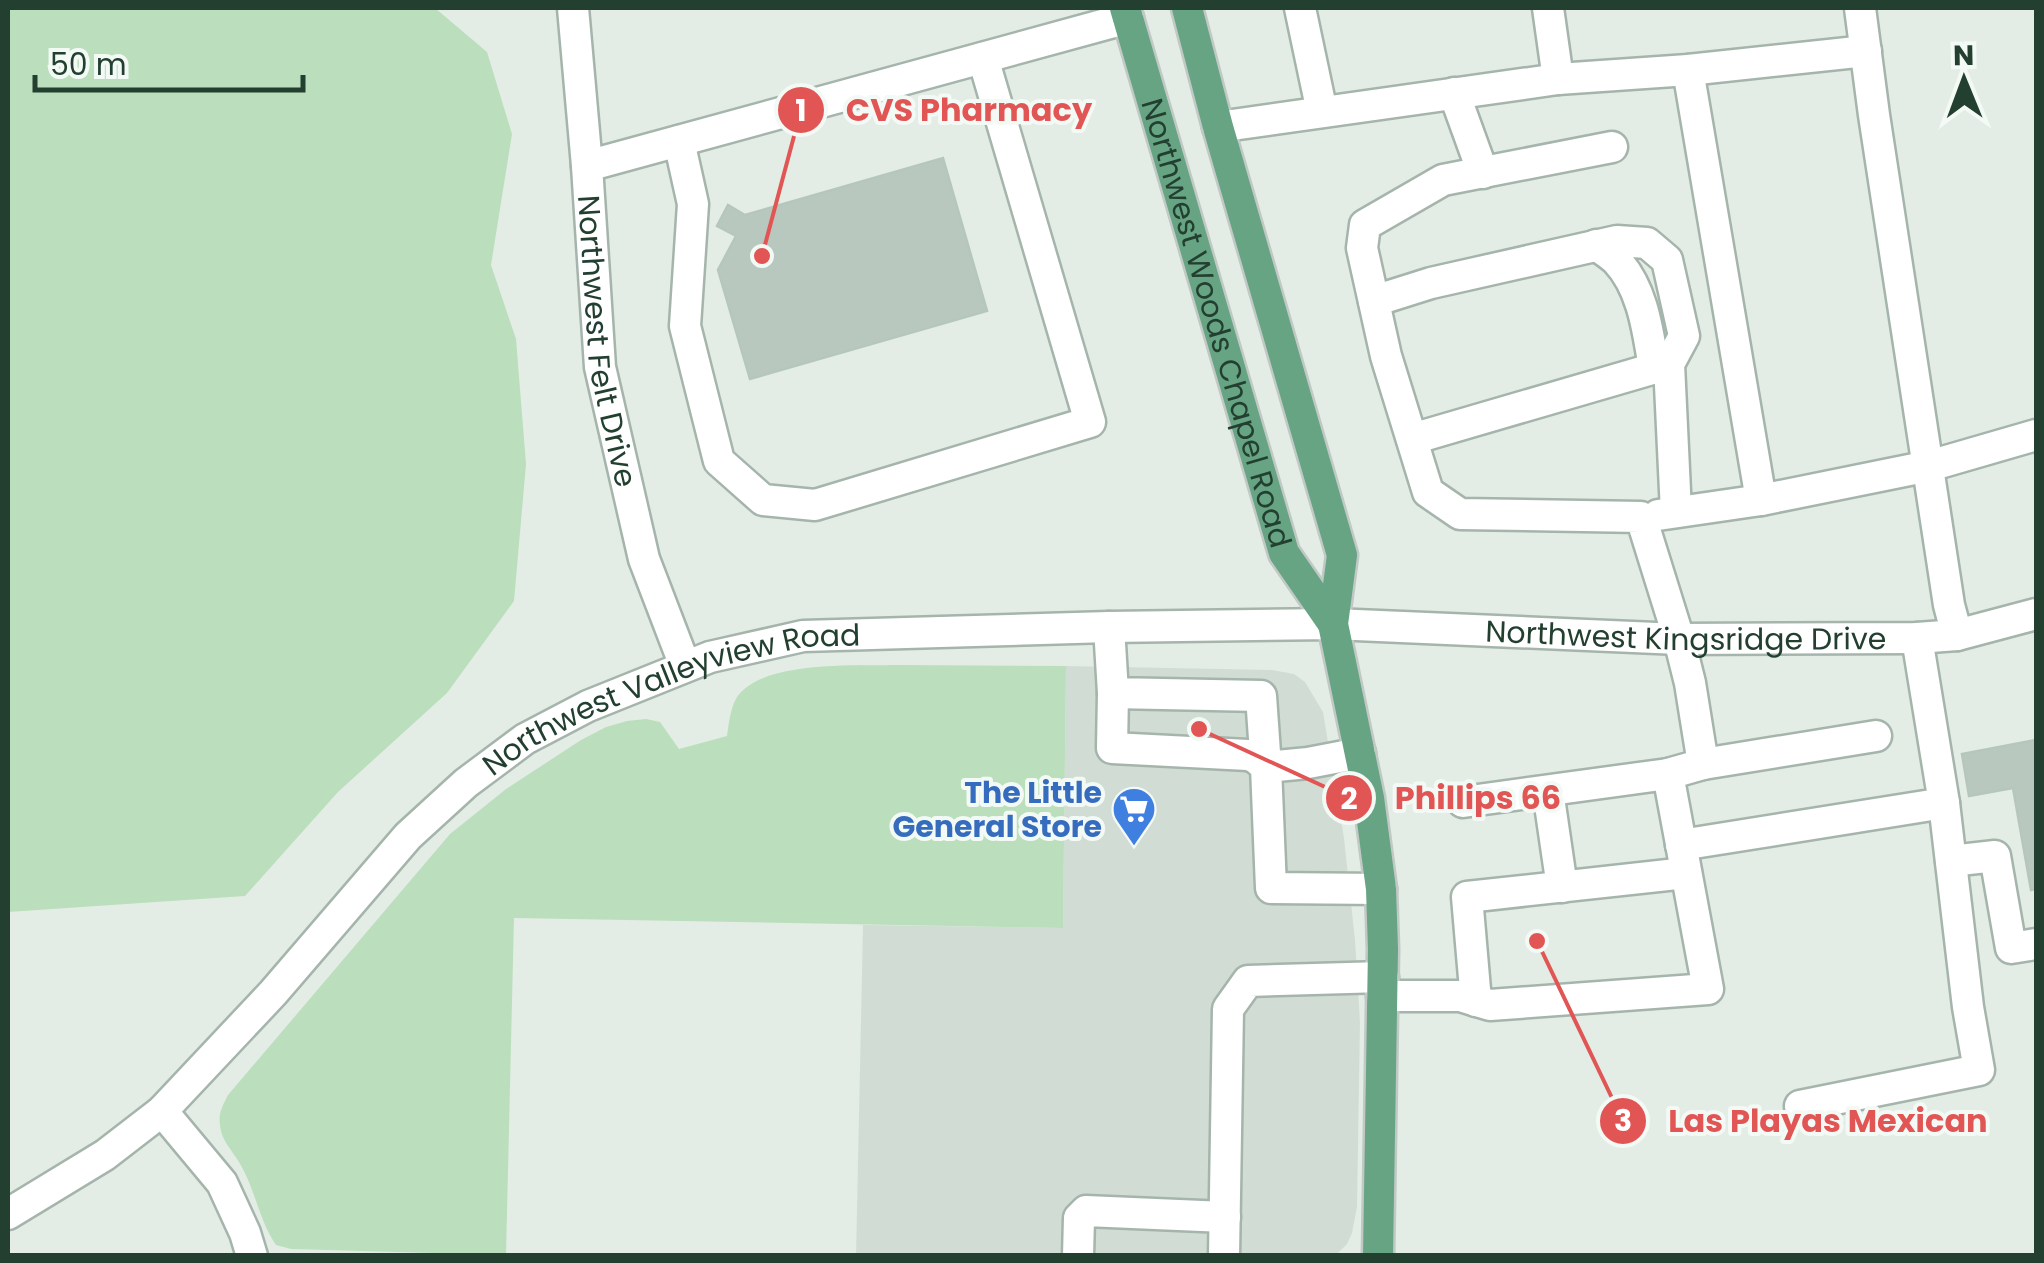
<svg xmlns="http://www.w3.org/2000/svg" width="2044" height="1263" font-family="Poppins,sans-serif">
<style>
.built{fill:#d1ddd4}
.green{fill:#bbdfbc}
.building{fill:#b8c8be;stroke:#b5c7bb;stroke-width:2.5}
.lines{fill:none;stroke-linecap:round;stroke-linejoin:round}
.minor-casing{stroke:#a5b5ac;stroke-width:35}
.major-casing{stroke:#c1c9c5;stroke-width:35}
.minor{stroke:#fff;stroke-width:30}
.major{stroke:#66a484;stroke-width:30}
.labels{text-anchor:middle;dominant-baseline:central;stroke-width:8;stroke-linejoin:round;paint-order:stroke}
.street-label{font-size:30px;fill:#223f30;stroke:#f3f9f5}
.shop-label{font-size:30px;font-weight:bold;fill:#366cbe;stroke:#f3f9f5;text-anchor:end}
.leader{fill:none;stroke:#e15654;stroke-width:4}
.callout-dot{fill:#e15654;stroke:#f3f9f5;stroke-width:4}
.mark-label{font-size:30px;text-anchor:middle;font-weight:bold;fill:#fff}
.callout-label{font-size:32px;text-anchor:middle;font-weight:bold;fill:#e15654;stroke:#f3f9f5;stroke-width:8;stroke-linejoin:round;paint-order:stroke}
</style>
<rect width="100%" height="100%" fill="#e3ede6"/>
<polygon class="built" points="1066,666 1272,670 1294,674 1305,682 1323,712 1344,838 1355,940 1360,1022 1357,1207 1352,1233 1347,1244 1335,1256 856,1256 863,925 1063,928"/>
<g class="green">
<polygon points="8,8 435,8 487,52 512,134 491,265 516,339 526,464 514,601 447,693 338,792 245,896 8,912"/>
<path d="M898 665 1066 666 1063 928 514 918 506 1255 291 1249 276 1245C258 1219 255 1186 237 1159 230 1148 221 1139 220 1125 218 1113 223 1105 228 1095L450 834 506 789 581 740 606 727 627 721 646 719 660 722 679 749 727 736C729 723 730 709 737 697 762 660 857 666 898 665Z"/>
</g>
<g class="building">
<polygon points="943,158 987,311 750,379 718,270 736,236 717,226 728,205 745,215"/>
<polygon points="2036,740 2036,889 2031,890 2013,788 1969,796 1962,754"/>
</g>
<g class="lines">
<defs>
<g id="minor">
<path id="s1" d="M573 8 587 166 600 367 644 559 685 666"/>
<polyline points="1300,8 1322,112"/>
<polyline points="1548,8 1558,79"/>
<polyline points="1860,8 1874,115 1949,605 1957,635"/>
<polyline points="1688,70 1761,500"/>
<polyline points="1454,93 1483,173"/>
<polyline points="1218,127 1558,79 1688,70 1866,51"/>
<polyline points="679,141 693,204 685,326 719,461 763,500 815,505 1090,422 983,58"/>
<polyline points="1612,147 1443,180 1365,225 1362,248 1386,356 1428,492 1460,514 1641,517 1679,639 1690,683 1703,764 1668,774"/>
<polyline points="587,166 1128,18"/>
<path d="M1596 245C1603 250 1611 255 1616 260 1643 288 1648 332 1654 368"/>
<polyline points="1374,301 1431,283 1617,241 1647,243 1667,260 1684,336 1669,364 1676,512"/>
<polyline points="1412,439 1669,364"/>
<polyline points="1658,515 1761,500 1929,466 2036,435"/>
<polyline points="1109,627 1113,693 1261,696 1266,767 1308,763 1360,753"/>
<polyline points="1113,693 1112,748 1248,755 1256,758 1266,767 1271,888 1381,889"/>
<polyline points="1703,764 1876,736"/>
<polyline points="1548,791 1562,887"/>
<polyline points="1681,845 1944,803 1917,638"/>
<polyline points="1951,861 1995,856 2011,948 2036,944"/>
<polyline points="1382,996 1460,996 1490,1005 1708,989 1668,774 1463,802"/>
<polyline points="1476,1001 1467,897 1686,873"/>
<polyline points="1800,1106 1979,1070 1968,1007 1944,803"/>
<polyline points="162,1111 222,1183 245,1233 252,1256"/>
<path id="s2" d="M8 1214 105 1155 162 1111 273 993 408 836 466 783 525 739 588 706 710 657 803 636 1109 627 1333 624 1679 639 1917 638 1957 635 2036 614"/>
<polyline points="1078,1256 1079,1218 1086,1211 1225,1217"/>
<polyline points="1224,1256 1228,1009 1248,981 1383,977"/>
</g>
<g id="major">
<path id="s3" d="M1125 8 1284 553 1333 624"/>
<polyline points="1187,8 1218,127 1342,555 1333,624 1369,798 1381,889 1383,949 1378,1256"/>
</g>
</defs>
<use href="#minor" class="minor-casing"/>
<use href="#major" class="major-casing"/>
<use href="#minor" class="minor"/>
<use href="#major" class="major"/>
</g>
<defs>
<symbol id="supermarket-pin" viewBox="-11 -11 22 30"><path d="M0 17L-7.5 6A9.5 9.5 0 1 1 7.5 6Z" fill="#3f7fe0" stroke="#f3f9f5"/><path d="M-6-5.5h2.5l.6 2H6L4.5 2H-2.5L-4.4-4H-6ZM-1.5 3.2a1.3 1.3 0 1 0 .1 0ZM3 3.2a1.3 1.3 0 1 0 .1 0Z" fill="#fff"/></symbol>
</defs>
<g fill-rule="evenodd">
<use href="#supermarket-pin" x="1109" y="784" width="50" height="68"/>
</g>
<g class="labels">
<g class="street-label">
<text stroke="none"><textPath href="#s3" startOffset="328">Northwest Woods Chapel Road</textPath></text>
<text stroke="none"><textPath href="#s1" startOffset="335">Northwest Felt Drive</textPath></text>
<text stroke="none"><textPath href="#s2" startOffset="1888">Northwest Kingsridge Drive</textPath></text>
<text stroke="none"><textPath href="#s2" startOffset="860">Northwest Valleyview Road</textPath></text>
</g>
<g class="shop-label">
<text x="1102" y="792">The Little<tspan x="1102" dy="34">General Store</tspan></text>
</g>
</g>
<path class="leader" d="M762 256L801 110M1199 729L1349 798M1537 941L1623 1121"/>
<g class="callout-dot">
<circle cx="762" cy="256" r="10"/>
<circle cx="1199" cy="729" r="10"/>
<circle cx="1537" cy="941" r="10"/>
<circle cx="801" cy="110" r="25"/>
<circle cx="1349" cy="798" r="25"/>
<circle cx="1623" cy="1121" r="25"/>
</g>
<g class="mark-label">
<text x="801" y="121">1</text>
<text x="1349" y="809">2</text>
<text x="1623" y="1131">3</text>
</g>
<g class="callout-label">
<text x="969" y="121">CVS Pharmacy</text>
<text x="1478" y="809">Phillips 66</text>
<text x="1828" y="1132">Las Playas Mexican</text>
</g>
<rect width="2044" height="1263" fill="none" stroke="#223f30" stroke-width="20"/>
<g transform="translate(1964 80) rotate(359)" stroke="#f3f9f5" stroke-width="8" paint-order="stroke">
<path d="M0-8L18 38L0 25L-18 38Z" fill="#223f30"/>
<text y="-15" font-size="28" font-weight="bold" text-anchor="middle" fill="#223f30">N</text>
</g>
<path d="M35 75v15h268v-15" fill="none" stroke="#223f30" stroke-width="5"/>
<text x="50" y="75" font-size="30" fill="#223f30" stroke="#f3f9f5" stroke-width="8" paint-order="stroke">50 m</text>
</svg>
